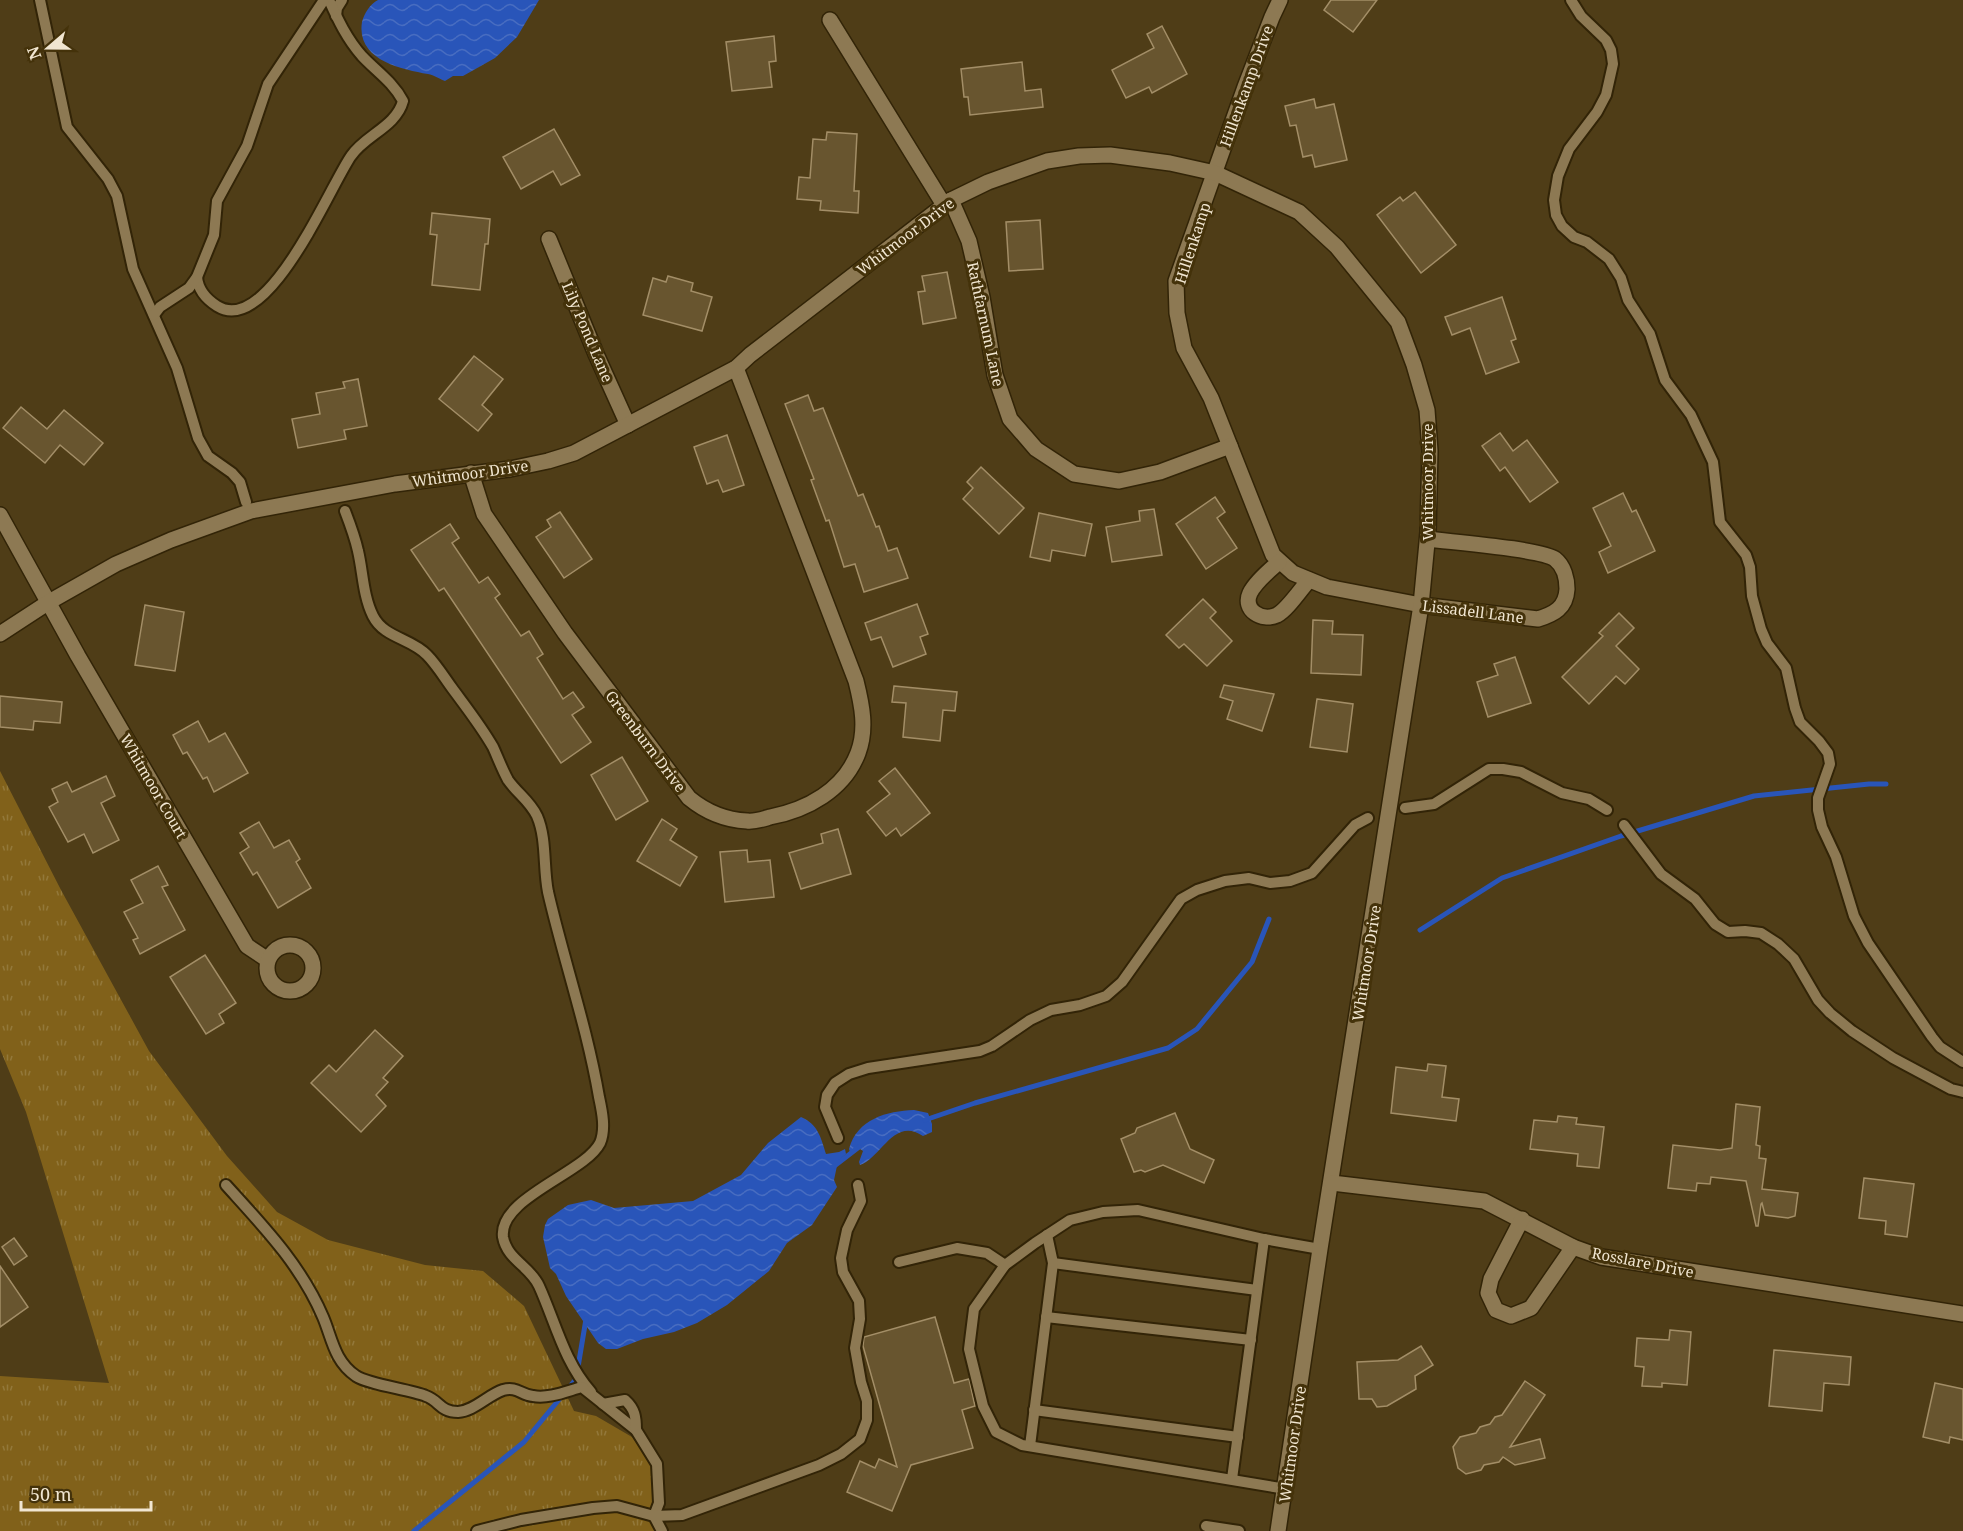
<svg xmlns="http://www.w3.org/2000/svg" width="1963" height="1531" font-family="'Noto Serif',serif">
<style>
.grass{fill:url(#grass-tufts)}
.water{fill:url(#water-waves)}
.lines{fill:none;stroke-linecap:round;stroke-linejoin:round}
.stream{stroke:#2955b9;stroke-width:5}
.building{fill:#68552f;stroke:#a38e67;stroke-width:1.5}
.lane-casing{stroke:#322407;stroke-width:14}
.street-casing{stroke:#322407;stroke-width:18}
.lane{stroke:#8d7953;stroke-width:10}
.street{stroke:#8d7953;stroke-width:15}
.labels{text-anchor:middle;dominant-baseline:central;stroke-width:6;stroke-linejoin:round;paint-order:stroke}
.street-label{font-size:15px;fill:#f1e6d1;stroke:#44320a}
</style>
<defs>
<pattern id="grass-tufts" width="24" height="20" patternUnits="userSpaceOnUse" patternTransform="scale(1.5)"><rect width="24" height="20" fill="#81611a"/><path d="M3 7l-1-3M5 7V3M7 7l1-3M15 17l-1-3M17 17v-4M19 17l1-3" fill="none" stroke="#93783a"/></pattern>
<pattern id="water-waves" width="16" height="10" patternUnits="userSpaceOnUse" patternTransform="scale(1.5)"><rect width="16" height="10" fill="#2955b9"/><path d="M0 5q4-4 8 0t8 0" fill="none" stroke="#486dc1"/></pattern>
</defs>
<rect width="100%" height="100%" fill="#4f3d17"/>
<polygon class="grass" points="0,771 61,890 149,1051 227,1156 277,1212 328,1240 425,1265 483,1271 524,1306 574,1411 596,1416 632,1437 652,1465 663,1531 0,1531 0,1376 109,1383 26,1112 0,1049"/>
<g class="water">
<path d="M378 0H539L517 37 495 58 463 76H453L445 81C440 79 434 75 428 74 401 69 356 60 362 22 364 14 370 4 378 0Z"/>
<path d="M914 1110 928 1113 932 1124V1132L923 1136C894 1116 881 1158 860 1165L859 1162 863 1151 860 1149 850 1152 849 1149C857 1119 887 1111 914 1110Z"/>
<path d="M801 1117C818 1124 821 1138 826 1154L839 1152 845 1149 846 1154 838 1161 834 1180 837 1187 812 1225 787 1243 769 1271 727 1305 697 1323 674 1332 643 1339 617 1349H606L598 1343 566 1296 556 1274 550 1268 543 1237 545 1225 548 1219 568 1205 591 1200 614 1208 693 1201 741 1175 768 1143Z"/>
</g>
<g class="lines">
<g class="stream">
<polyline points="1420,930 1502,878 1621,836 1754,796 1869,784 1886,784"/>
<polyline points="925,1120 975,1103 1168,1048 1197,1029 1252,962 1269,919"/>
<polyline points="833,1167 859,1147"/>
<polyline points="414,1531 524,1442 576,1379 586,1319"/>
</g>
</g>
<g class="building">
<polygon points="1331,0 1377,0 1353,32 1324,10"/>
<polygon points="1162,26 1187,74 1152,93 1149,87 1126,98 1112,70 1154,48 1147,34"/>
<polygon points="774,36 776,61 769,62 772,87 732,91 726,42"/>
<polygon points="1022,62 1025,91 1041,89 1043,107 970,115 968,97 964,97 961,69"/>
<polygon points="1314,99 1316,108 1334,104 1347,160 1315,167 1312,155 1303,157 1296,125 1290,126 1285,106"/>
<polygon points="554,129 580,175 561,185 553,171 521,189 503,157"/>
<polygon points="827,132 857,134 854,191 859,191 858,213 820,210 821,201 797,199 799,177 810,178 813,139 826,140"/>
<polygon points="1415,192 1456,245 1421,273 1377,215 1400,197 1403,201"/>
<polygon points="432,213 490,219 488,244 485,244 480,290 432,285 437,235 430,234"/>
<polygon points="1040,220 1043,269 1009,271 1006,222"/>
<polygon points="947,272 956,318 923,324 918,292 925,291 922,276"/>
<polygon points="668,276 693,283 691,291 712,297 702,331 643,315 653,278 666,282"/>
<polygon points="1502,297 1516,339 1511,341 1519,362 1486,374 1470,328 1452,335 1445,317"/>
<polygon points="474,356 503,379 482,405 492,414 478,431 439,399"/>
<polygon points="358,379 367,426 344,430 346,439 298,448 292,419 320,414 316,393 345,388 343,382"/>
<polygon points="808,395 814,411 823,408 858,496 863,494 876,527 879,526 888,551 897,548 908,578 864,592 855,564 844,567 829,520 826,521 811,480 814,479 785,404"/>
<polygon points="21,407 47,429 64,410 103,443 84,465 60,445 45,463 3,428"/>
<polygon points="1500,433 1513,451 1527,440 1558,482 1530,502 1505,467 1500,471 1482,446"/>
<polygon points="727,435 744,485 723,492 718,480 707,484 694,447"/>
<polygon points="981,467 1024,508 999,534 963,499 973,488 967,482"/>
<polygon points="1623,493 1632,512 1636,510 1655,551 1608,573 1599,552 1611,546 1593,508"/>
<polygon points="1215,497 1225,512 1217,518 1237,548 1206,569 1176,524"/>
<polygon points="1154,509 1162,555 1112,562 1106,527 1140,521 1139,511"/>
<polygon points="560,512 592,559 564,578 536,537 551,527 547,520"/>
<polygon points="1039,513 1092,524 1085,556 1052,550 1050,561 1030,557"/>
<polygon points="450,524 459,538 452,543 479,583 488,577 500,594 495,598 521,636 529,631 543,654 537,658 563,699 573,692 584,707 572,715 591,742 561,763 444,588 439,591 411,550"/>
<polygon points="1203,599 1216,612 1210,618 1232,641 1207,666 1184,644 1179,648 1166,635"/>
<polygon points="917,604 928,634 920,637 926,654 893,667 881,637 871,640 865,623"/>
<polygon points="145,605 184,612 175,671 135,665"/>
<polygon points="1619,613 1634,628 1616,646 1639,669 1625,684 1616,676 1589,704 1562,677 1603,636 1599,633"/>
<polygon points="1313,620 1333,621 1332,634 1363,635 1361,675 1311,673"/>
<polygon points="1515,657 1531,703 1488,717 1477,682 1498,675 1494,664"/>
<polygon points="1224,685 1274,694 1262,731 1227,719 1233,701 1220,697"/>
<polygon points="894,686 957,692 955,711 943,710 940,741 903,737 906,703 892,702"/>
<polygon points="0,696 62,702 60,723 34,721 33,730 0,727"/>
<polygon points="1317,699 1353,704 1347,752 1310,747"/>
<polygon points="198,721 209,742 225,733 248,773 214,792 207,777 203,779 187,752 183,754 173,735"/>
<polygon points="622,757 648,801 616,820 591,775"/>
<polygon points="895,768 930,813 901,836 896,828 886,836 867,812 890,794 879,781"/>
<polygon points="106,776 115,796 101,803 119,840 93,853 84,834 68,842 49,807 58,802 52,789 67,782 72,792"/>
<polygon points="662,819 677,829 670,840 697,857 680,886 637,861"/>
<polygon points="259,822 274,848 289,840 300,859 296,862 311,888 278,908 257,872 253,875 240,853 249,847 240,833"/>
<polygon points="838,829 851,874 801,889 789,853 823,843 821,834"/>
<polygon points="747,850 748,862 770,860 774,897 725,902 720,852"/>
<polygon points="158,866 168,885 162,887 185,930 140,954 133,940 138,938 124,912 143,903 131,880"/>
<polygon points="205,955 236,1003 219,1014 224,1023 206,1034 170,977"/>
<polygon points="375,1030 403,1056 383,1078 388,1082 376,1095 386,1106 361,1132 311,1083 329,1065 336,1072"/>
<polygon points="1428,1064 1446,1066 1442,1097 1459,1099 1456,1121 1391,1113 1396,1067 1427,1071"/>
<polygon points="1736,1104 1760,1107 1756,1145 1760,1146 1759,1158 1766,1159 1762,1189 1798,1193 1795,1216 1788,1218 1765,1215 1762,1203 1761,1204 1758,1226 1756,1226 1746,1181 1711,1177 1710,1184 1697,1183 1696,1191 1668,1188 1673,1145 1720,1150 1732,1148"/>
<polygon points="1175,1113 1190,1149 1214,1160 1204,1183 1163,1165 1145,1172 1141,1170 1134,1172 1121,1139 1135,1133 1137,1128"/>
<polygon points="1558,1116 1577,1118 1576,1124 1604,1127 1599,1168 1577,1166 1578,1154 1530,1149 1534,1120 1557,1122"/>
<polygon points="1864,1178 1914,1184 1907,1237 1885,1234 1886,1221 1859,1218"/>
<polygon points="14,1238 27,1256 14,1265 2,1247"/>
<polygon points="0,1266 28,1307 0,1327"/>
<polygon points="935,1317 954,1383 969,1379 975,1406 962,1410 973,1448 911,1465 892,1511 847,1492 860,1461 875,1468 879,1459 897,1467 863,1346 864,1337"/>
<polygon points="1670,1330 1691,1332 1687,1385 1662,1383 1662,1387 1642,1386 1644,1367 1635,1366 1637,1338 1669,1340"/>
<polygon points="1421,1346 1433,1365 1415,1376 1416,1389 1387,1406 1377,1407 1372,1399 1359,1399 1357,1362 1398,1360"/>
<polygon points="1774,1350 1851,1357 1849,1385 1824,1383 1822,1411 1769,1406"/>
<polygon points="1525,1381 1545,1395 1510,1447 1540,1439 1545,1458 1515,1465 1503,1457 1499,1462 1484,1465 1481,1470 1466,1474 1458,1468 1453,1447 1460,1437 1476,1433 1480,1427 1490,1424 1495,1417 1502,1415"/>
<polygon points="1935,1383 1963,1389 1963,1440 1950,1437 1949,1443 1923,1437"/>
</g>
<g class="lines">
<defs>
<g id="lane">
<polyline points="40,0 67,127 108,179 117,196 133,269 177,368 198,438 208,456 232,473 240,482 246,502"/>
<polyline points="1571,0 1581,16 1606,40 1611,50 1613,64 1606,95 1597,112 1569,149 1558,176 1554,200 1556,215 1562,226 1574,237 1587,242 1609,259 1621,278 1628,300 1650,334 1665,380 1691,415 1713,462 1720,522 1746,555 1750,567 1752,596 1761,629 1767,643 1786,668 1795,708 1800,722 1819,741 1828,753 1830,764 1818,798 1818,810 1822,827 1836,857 1854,916 1868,943 1932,1037 1940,1047 1963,1062"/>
<polyline points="336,16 337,8 342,0"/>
<path d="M197 277C198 289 206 299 217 306 268 338 330 186 351 156 365 135 396 127 403 101 393 82 376 71 362 56 347 39 338 20 329 0"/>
<polyline points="154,315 160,307 189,288 197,277 214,235 217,201 247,146 268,84 324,0"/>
<path d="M345 511C350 524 355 537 358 551 363 572 363 596 373 616 384 638 411 638 427 655 436 664 444 677 452 688 466 707 481 726 493 747 498 758 502 769 508 780 517 793 530 801 537 816 547 839 543 867 548 892 564 961 587 1027 599 1097 602 1111 606 1129 600 1143 585 1173 498 1198 503 1237 507 1260 530 1266 539 1286 555 1321 564 1362 591 1392"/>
<polyline points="1405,808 1434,804 1489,769 1503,769 1521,772 1562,793 1589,799 1607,810"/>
<polyline points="1624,825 1661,874 1695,899 1715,924 1728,932 1745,931 1761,933 1778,944 1794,959 1818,1000 1830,1013 1852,1031 1893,1058 1951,1089 1963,1092"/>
<polyline points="838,1138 825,1107 827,1095 835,1083 849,1074 868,1068 980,1051 992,1046 1030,1020 1051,1010 1080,1005 1106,996 1122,982 1181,899 1197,890 1225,881 1249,878 1270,883 1290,881 1312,873 1355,825 1368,818"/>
<path d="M226 1185C263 1226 301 1265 323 1317 332 1338 334 1361 356 1376 370 1385 408 1389 426 1396 440 1401 440 1412 458 1412 474 1411 488 1395 503 1390 517 1386 521 1395 533 1396 549 1399 567 1391 582 1387L636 1430 657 1464 659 1503 654 1516 662 1531"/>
<polyline points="899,1262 957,1248 987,1253 1005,1265"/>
<polyline points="1053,1263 1257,1290"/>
<polyline points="1046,1317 1251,1340"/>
<path d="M603 1404 625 1400C635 1409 636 1417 636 1430"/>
<polyline points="1034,1410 1238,1437"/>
<polyline points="1030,1446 1053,1263 1047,1235"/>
<polyline points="1232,1479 1264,1239"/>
<polyline points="1286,1489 1022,1445 996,1432 983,1406 969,1349 974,1309 1005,1265 1035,1243 1070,1220 1103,1212 1138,1210 1264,1239 1320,1249"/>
<polyline points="1206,1526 1239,1531"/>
<polyline points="477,1531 521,1520 593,1508 617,1506 654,1516 682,1515 819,1465 841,1454 860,1439 867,1420 867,1401 861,1382 855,1348 860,1319 859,1301 843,1272 841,1258 847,1230 861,1201 858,1185"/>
</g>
<g id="street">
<path d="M1280 0 1272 17 1245 87 1176 281 1177 313 1184 348 1211 398 1273 555 1293 573 1327 587 1421 605 1538 619C1554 614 1566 608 1567 589 1567 579 1564 566 1555 559 1542 549 1450 542 1428 539"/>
<polyline points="830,20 944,205"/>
<polyline points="951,200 969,241 982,297 995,375 1010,419 1036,449 1074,474 1119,481 1160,472 1230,446"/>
<polyline points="549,239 596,354 628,425"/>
<path d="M471 473 484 514 565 633 689 798C706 812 725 820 747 821 755 822 763 819 770 817 807 810 844 790 858 753 867 729 862 705 856 681L736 368"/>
<polyline points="0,515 78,656 247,946 268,960"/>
<path d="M1279 562C1270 570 1256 581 1250 593 1242 610 1262 622 1277 615 1287 610 1301 589 1309 580"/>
<polyline points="0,634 49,602 116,564 171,540 251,511 395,484 510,469 548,461 574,453 736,368 750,355 951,200 988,182 1047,161 1079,156 1110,155 1170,163 1215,173 1299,212 1337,247 1398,322 1414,365 1427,410 1430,451 1428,532 1421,605 1320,1249 1278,1531"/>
<circle cx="290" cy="968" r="23"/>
<polyline points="1332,1183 1484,1201 1573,1247 1601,1257 1963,1314"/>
<polyline points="1522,1219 1491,1279 1488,1293 1496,1310 1511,1316 1531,1308 1573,1247"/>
</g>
</defs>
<use href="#lane" class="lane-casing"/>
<use href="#street" class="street-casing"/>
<use href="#lane" class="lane"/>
<use href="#street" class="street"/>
</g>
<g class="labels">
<g class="street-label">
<text transform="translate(1246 86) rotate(-70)">Hillenkamp Drive</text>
<text transform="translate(905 236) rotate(-37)">Whitmoor Drive</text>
<text transform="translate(1192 243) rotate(-72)">Hillenkamp</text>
<text transform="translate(986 324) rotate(78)">Rathfarnum Lane</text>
<text transform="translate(588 332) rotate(67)">Lily Pond Lane</text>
<text transform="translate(470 473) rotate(-8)">Whitmoor Drive</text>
<text transform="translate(1427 482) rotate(-90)">Whitmoor Drive</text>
<text transform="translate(1473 611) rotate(7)">Lissadell Lane</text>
<text transform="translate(646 741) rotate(53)">Greenburn Drive</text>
<text transform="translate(154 786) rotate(60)">Whitmoor Court</text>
<text transform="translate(1366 963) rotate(-81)">Whitmoor Drive</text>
<text transform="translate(1643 1262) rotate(11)">Rosslare Drive</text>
<text transform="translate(1292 1444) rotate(-82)">Whitmoor Drive</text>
</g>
</g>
<g transform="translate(48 48) rotate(250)" stroke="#44320a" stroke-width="4.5" paint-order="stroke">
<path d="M0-4.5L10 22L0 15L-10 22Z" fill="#f1e6d1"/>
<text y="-9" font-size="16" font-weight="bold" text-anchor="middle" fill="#f1e6d1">N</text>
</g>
<path d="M21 1501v9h130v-9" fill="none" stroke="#f1e6d1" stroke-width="3"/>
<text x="30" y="1501" font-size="18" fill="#f1e6d1" stroke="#44320a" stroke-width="4.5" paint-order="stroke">50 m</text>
</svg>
